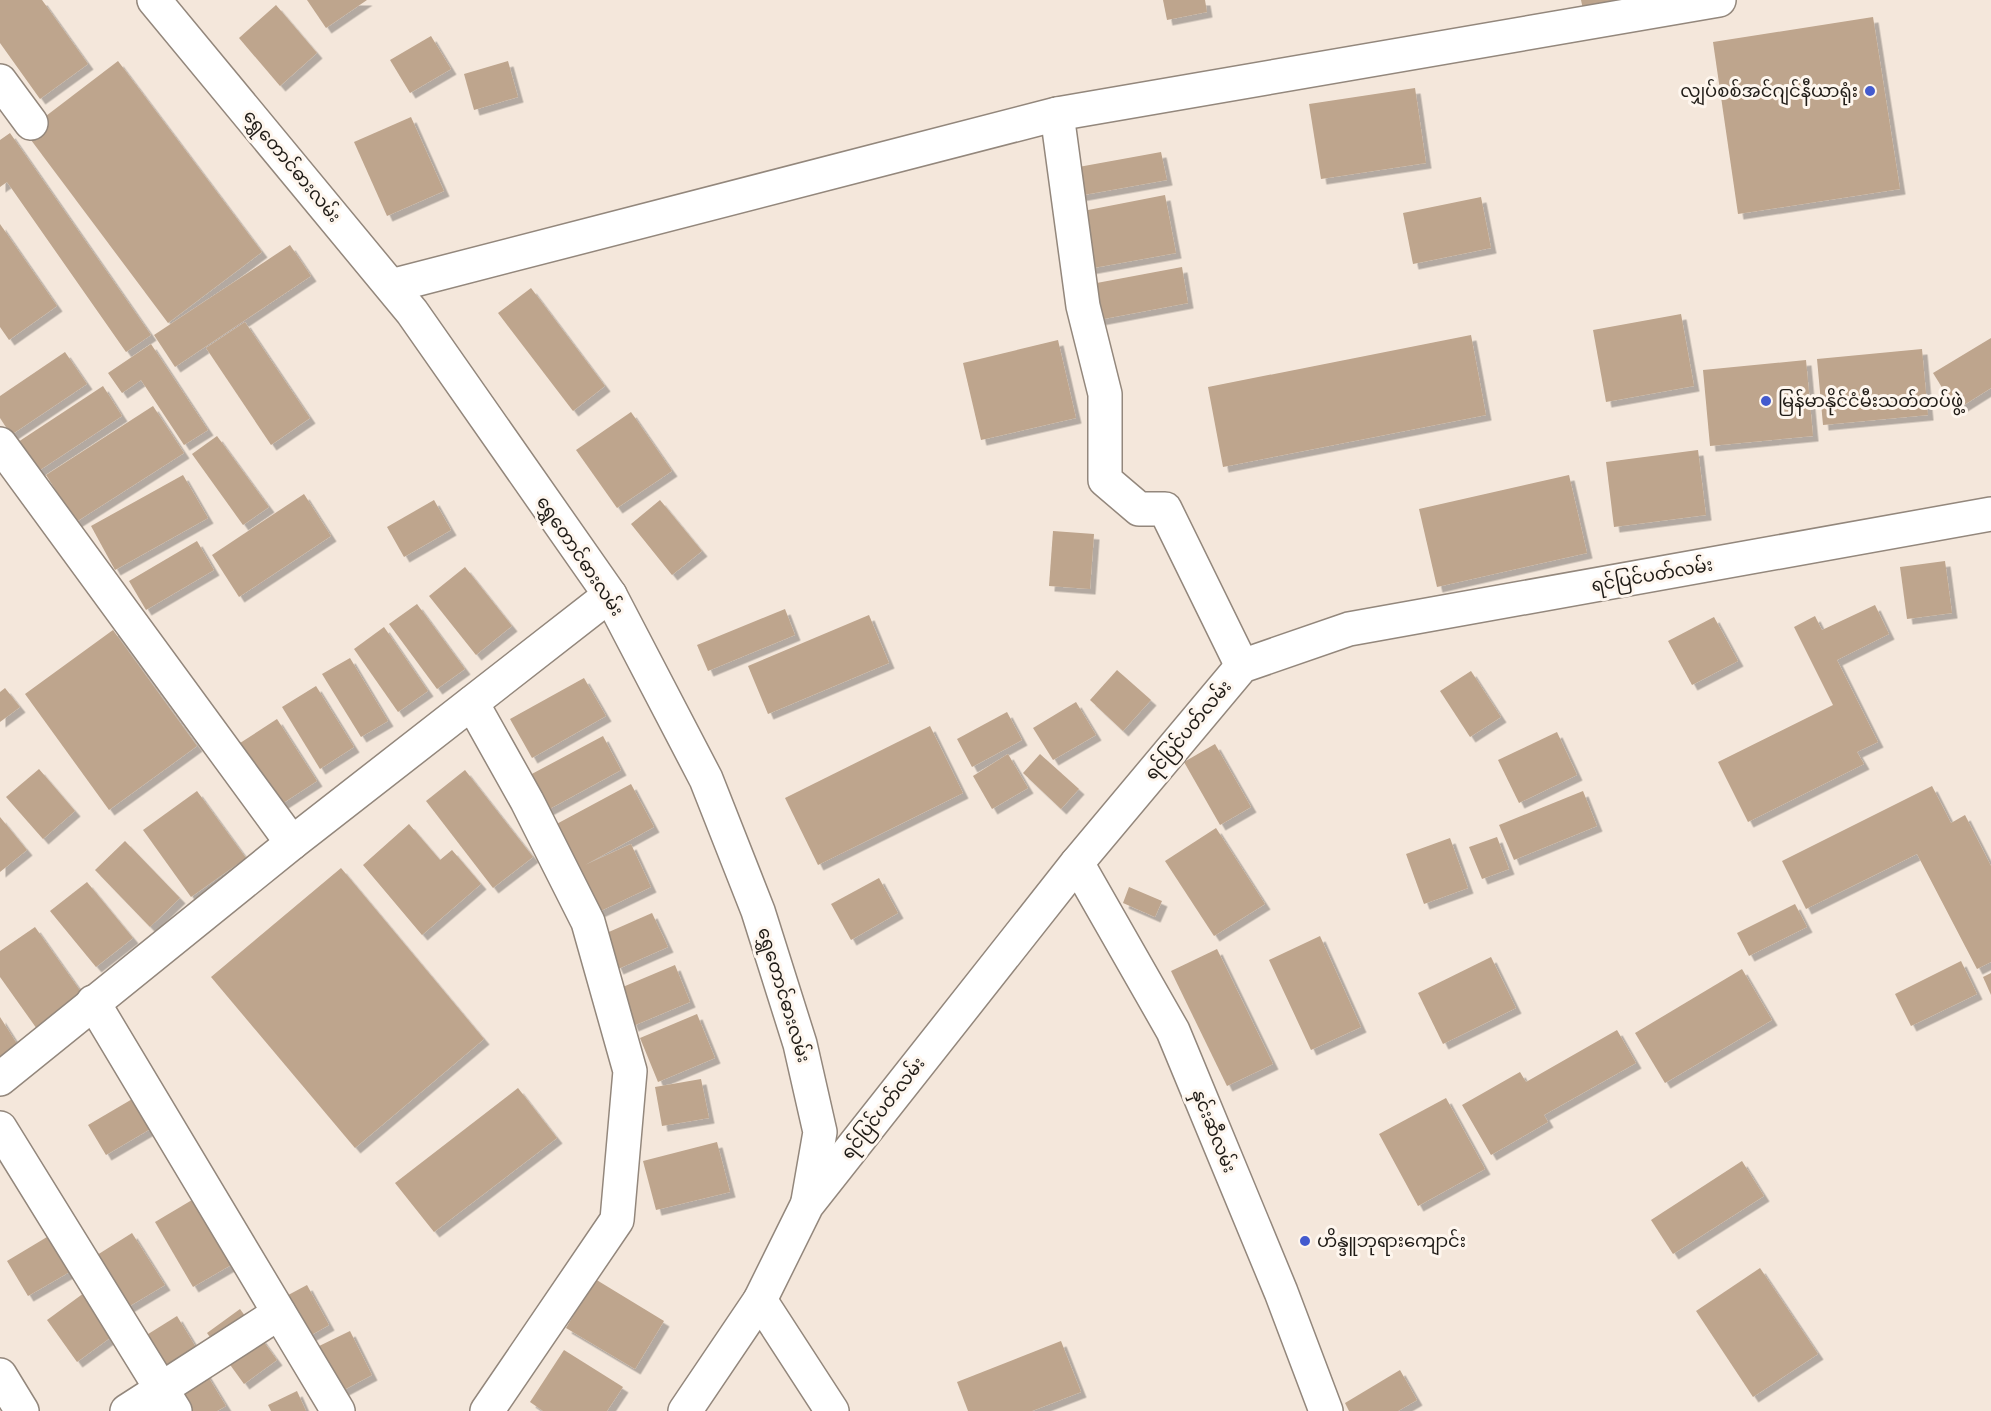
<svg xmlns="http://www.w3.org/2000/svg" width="1991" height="1411" font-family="Karla,'Noto Sans Myanmar',sans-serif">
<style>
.building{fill:#bea58d;filter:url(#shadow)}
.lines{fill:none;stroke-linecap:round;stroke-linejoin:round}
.minor-casing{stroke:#93877c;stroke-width:36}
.minor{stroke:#fff;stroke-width:33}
.poi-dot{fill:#435ace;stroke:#fef6ee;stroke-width:2}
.labels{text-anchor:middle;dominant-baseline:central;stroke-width:6;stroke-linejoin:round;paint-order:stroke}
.poi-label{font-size:18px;fill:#1f1b16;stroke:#fef6ee;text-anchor:start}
.street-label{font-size:18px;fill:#1f1b16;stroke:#fef6ee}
</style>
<defs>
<filter id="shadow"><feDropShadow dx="5.5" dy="5.5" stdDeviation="0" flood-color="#0004"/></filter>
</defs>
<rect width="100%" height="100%" fill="#f4e7db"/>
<g class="building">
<polygon points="0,0 42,0 88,64 40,99 0,43"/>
<polygon points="307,0 367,0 326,28"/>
<polygon points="1163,0 1205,0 1207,12 1167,20"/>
<polygon points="1581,0 1641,0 1584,14"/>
<polygon points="276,5 317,53 280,86 239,38"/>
<polygon points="1873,17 1900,189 1738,214 1713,42"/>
<polygon points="431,36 451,69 410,93 390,60"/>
<polygon points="118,61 262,252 168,323 25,132"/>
<polygon points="508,61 518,97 474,110 464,74"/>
<polygon points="1415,88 1426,163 1321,179 1309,104"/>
<polygon points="411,117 444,191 387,216 354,142"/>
<polygon points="10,133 151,335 126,352 7,182 0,187 0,140"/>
<polygon points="1161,152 1167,180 1078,196 1073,168"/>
<polygon points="1165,195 1176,253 1088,269 1078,212"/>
<polygon points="1481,197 1491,248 1413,264 1403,213"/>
<polygon points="0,224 57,306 9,340 0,327"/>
<polygon points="290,245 311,276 175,367 154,335"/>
<polygon points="1182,267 1188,303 1093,321 1086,285"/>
<polygon points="531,288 605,386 573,411 498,313"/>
<polygon points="1681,314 1694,386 1606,402 1593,330"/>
<polygon points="245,322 310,418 271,445 206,348"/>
<polygon points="1471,335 1486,415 1223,467 1208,387"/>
<polygon points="1991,338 1991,388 1956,410 1933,373"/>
<polygon points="1058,340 1076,418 981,440 963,363"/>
<polygon points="151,344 208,430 184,445 141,380 122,393 108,373"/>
<polygon points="1922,349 1928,415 1823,425 1817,359"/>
<polygon points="65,352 87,384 11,435 0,418 0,396"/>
<polygon points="1806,360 1813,436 1710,446 1703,370"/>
<polygon points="103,386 122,416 37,472 18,442"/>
<polygon points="153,406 184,453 76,522 46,475"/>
<polygon points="631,412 672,471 617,508 576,450"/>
<polygon points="217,436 269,507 243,525 192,454"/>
<polygon points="1698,450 1706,515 1614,527 1606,462"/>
<polygon points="183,475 208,518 115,570 91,526"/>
<polygon points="1569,475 1587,553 1437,587 1419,509"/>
<polygon points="304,494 331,536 239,597 212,555"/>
<polygon points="434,500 451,530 404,557 387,527"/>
<polygon points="660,500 702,551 672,575 631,524"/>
<polygon points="1053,531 1094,534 1090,589 1049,586"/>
<polygon points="197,541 214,570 146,610 129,581"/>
<polygon points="1945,561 1952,613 1907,619 1900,567"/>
<polygon points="465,567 512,626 476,655 429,596"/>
<polygon points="417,604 465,669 437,689 389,624"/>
<polygon points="1875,605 1889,634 1837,660 1878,742 1857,752 1864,764 1748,822 1718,762 1833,705 1794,627 1815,616 1822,630"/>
<polygon points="785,609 795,635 708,671 697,645"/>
<polygon points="869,615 889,663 768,714 748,666"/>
<polygon points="1714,617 1738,661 1692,685 1668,641"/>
<polygon points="384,627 428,691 398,712 354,649"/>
<polygon points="113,630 197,746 109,810 25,694"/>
<polygon points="350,658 388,721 361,737 322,674"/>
<polygon points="1117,670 1151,700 1123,731 1090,700"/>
<polygon points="1471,671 1501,717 1470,737 1440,691"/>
<polygon points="584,678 606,716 532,758 510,719"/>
<polygon points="316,686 354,747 320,769 282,707"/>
<polygon points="5,688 20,707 0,722 0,692"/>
<polygon points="1076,702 1096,735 1053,760 1033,728"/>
<polygon points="1007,712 1022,740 972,767 957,739"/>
<polygon points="277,719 317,781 277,807 237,745"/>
<polygon points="930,726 963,793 818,865 785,798"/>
<polygon points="1557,732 1577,775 1519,803 1498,760"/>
<polygon points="603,736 621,770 531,819 513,784"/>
<polygon points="1215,744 1251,807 1220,825 1184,762"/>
<polygon points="1008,754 1028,788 992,809 973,776"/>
<polygon points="1040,754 1079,789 1061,809 1023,773"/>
<polygon points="39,769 75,811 43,839 6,797"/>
<polygon points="465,770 533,857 493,888 426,801"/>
<polygon points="631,784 654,827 585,865 631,844 651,887 586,918 551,827"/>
<polygon points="1932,786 1951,823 1965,815 1991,866 1991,962 1977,969 1917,854 1806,909 1782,861"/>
<polygon points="197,791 246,858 191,897 143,830"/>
<polygon points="1583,791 1597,826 1514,860 1499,825"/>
<polygon points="0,817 27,850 0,872"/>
<polygon points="409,824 440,860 452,850 481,884 422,935 363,865"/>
<polygon points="1216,828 1265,904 1214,936 1165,861"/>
<polygon points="1497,837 1509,869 1482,879 1469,847"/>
<polygon points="1450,838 1468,888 1424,904 1406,854"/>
<polygon points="125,841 180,898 150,927 95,870"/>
<polygon points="341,868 484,1039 355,1148 211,977"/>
<polygon points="879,878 898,913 851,940 831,904"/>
<polygon points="87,882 133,938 96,967 50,911"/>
<polygon points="1129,887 1162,901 1155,917 1123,903"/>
<polygon points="1795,904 1807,927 1749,956 1737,933"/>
<polygon points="652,913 668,947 618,969 602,935"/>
<polygon points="35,927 84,996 37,1029 0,977 0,951"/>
<polygon points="1320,936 1361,1027 1311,1050 1269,960"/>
<polygon points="1217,949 1273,1064 1227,1086 1171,971"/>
<polygon points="1491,957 1516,1008 1443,1044 1418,993"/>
<polygon points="1961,961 1977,994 1911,1026 1895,994"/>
<polygon points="675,965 690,1002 633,1026 618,989"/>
<polygon points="1742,969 1772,1020 1665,1083 1635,1033"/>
<polygon points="1991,973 1991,995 1983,977"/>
<polygon points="697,1014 715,1058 658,1082 640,1038"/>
<polygon points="0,1017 26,1058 0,1074"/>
<polygon points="1617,1030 1636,1063 1544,1115 1548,1122 1491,1155 1462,1105 1520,1072 1526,1082"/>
<polygon points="701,1079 709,1118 662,1126 655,1087"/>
<polygon points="518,1088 557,1138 434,1232 395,1183"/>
<polygon points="134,1098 152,1128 106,1155 88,1125"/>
<polygon points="1446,1098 1485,1169 1418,1206 1379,1134"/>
<polygon points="717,1142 730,1192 656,1210 643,1161"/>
<polygon points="1742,1161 1764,1196 1673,1254 1651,1220"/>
<polygon points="192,1200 231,1265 193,1287 155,1222"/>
<polygon points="132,1233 165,1285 118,1313 86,1262"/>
<polygon points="52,1234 73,1270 28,1296 7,1261"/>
<polygon points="1760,1268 1818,1354 1753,1397 1696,1311"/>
<polygon points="595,1279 664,1321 635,1369 566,1328"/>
<polygon points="307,1285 329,1325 299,1342 277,1301"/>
<polygon points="84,1293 114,1335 77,1362 47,1320"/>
<polygon points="240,1309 277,1360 244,1384 207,1333"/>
<polygon points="177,1316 200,1354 169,1374 145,1336"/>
<polygon points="350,1331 372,1375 338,1393 315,1348"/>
<polygon points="1061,1341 1081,1392 1032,1411 968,1411 957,1382"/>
<polygon points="564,1350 623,1387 607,1411 543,1411 530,1402"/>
<polygon points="204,1370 226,1406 217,1411 187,1411 173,1388"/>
<polygon points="1400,1370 1417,1400 1398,1411 1349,1411 1345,1403"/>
<polygon points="297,1391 306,1411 271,1411 268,1405"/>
</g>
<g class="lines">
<defs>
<g id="minor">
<polyline points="154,0 412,312 610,595 706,779 758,911 800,1044 820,1132 808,1201"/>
<polyline points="0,81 31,123"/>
<polyline points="1057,114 1083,306 1105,394 1105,480 1139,509 1165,509 1242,666"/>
<polyline points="391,286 1057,114 1719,0"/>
<polyline points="0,444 292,843"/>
<polyline points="472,703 527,801 588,922 630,1071 617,1220 487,1411"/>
<polyline points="1077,863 1173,1031 1281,1292 1326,1411"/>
<polyline points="93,1002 338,1411"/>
<polyline points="0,1079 292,843 610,595"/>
<polyline points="0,1128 175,1411"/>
<polyline points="760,1300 832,1411"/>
<polyline points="0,1375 22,1411"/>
<polyline points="127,1411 279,1313"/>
<polyline points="685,1411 760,1300 807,1205 1077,863 1242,666 1349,629 1991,514"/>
</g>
</defs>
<use href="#minor" class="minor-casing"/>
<use href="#minor" class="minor"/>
</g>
<g class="poi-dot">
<circle cx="1870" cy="91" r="6"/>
<circle cx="1766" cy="401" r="6"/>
<circle cx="1305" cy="1241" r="6"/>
</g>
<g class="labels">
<g class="poi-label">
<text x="1858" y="91" text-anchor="end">လျှပ်စစ်အင်ဂျင်နီယာရုံး</text>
<text x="1778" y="401">မြန်မာနိုင်ငံမီးသတ်တပ်ဖွဲ့</text>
<text x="1317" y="1241">ဟိန္ဒူဘုရားကျောင်း</text>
</g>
<g class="street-label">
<text transform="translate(292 166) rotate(50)">ရွှေတောင်ဓားလမ်း</text>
<text transform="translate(580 556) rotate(56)">ရွှေတောင်ဓားလမ်း</text>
<text transform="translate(1652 575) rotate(-10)">ရင်ပြင်ပတ်လမ်း</text>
<text transform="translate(1188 730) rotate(-50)">ရင်ပြင်ပတ်လမ်း</text>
<text transform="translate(784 995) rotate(73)">ရွှေတောင်ဓားလမ်း</text>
<text transform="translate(883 1108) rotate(-52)">ရင်ပြင်ပတ်လမ်း</text>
<text transform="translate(1214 1131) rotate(68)">နှင်းဆီလမ်း</text>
</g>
</g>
</svg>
